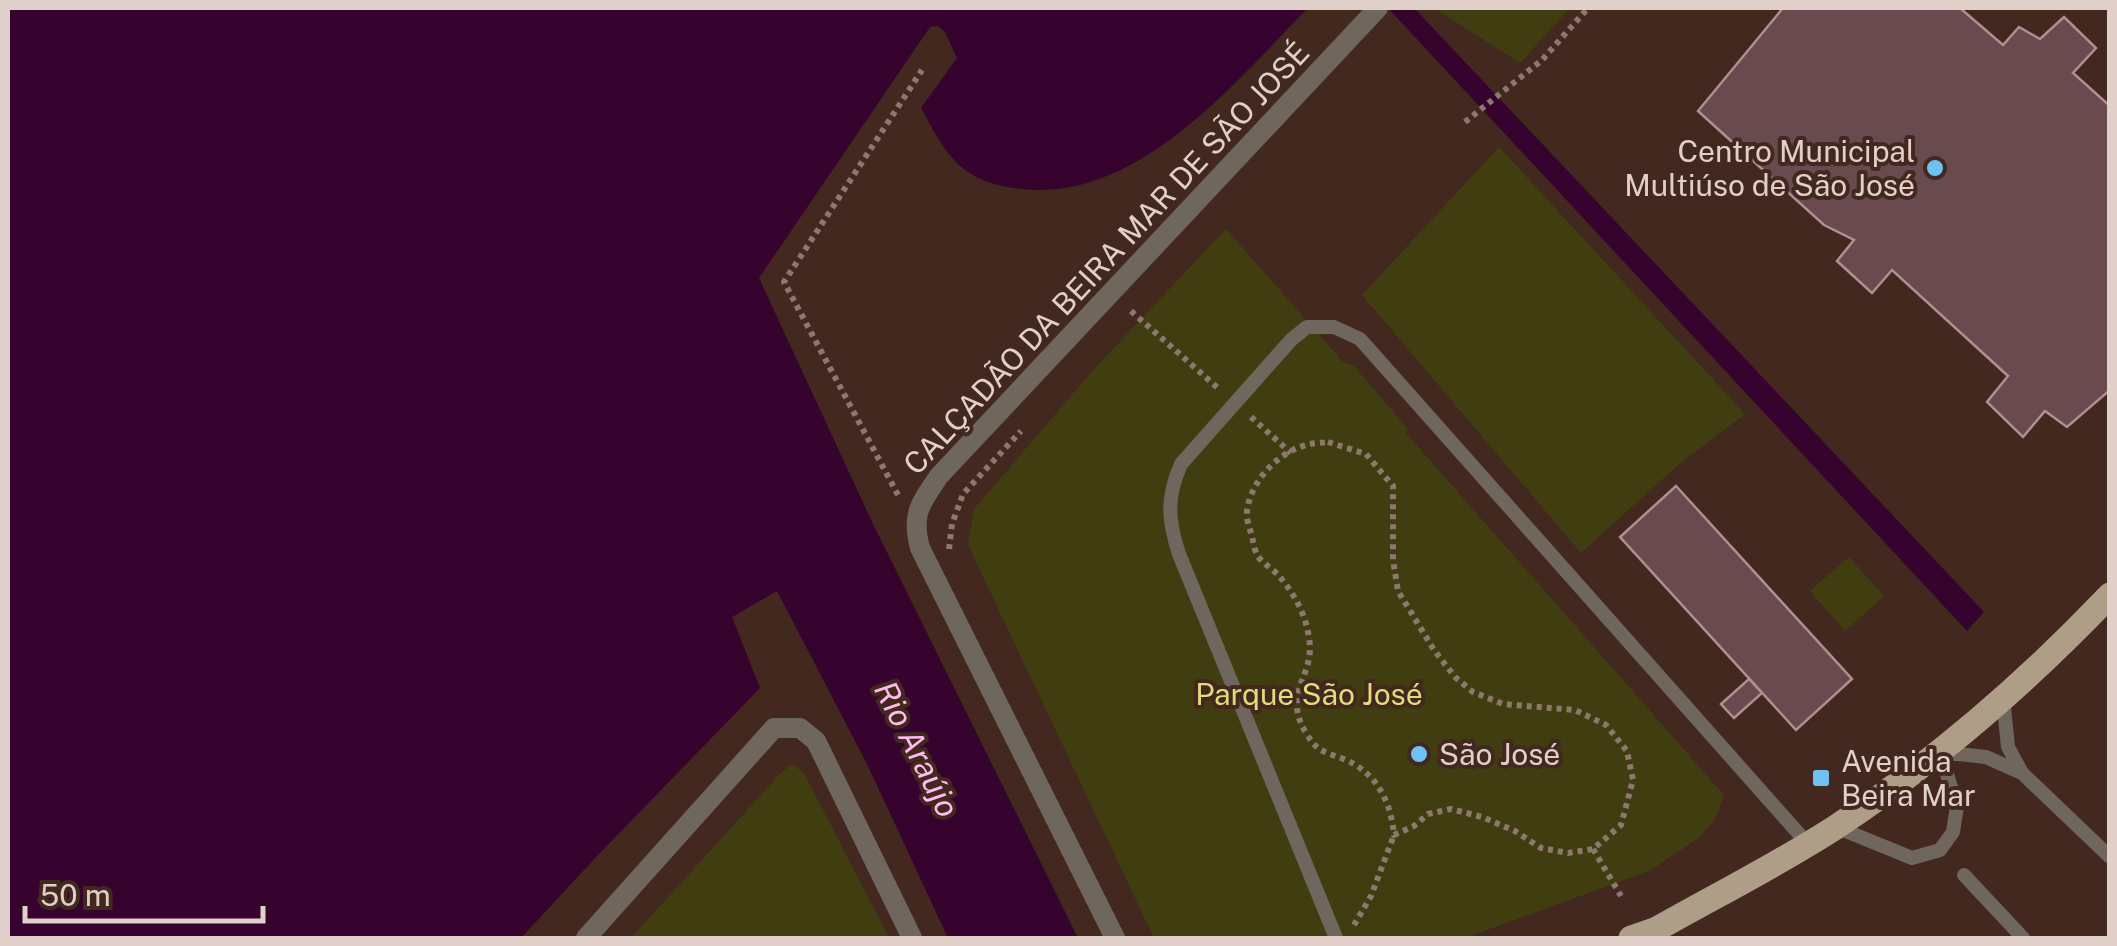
<svg xmlns="http://www.w3.org/2000/svg" width="2117" height="946" font-family="'Public Sans',sans-serif">
<style>
.green{fill:#403e10}
.water{fill:#35032d}
.building{fill:#694a4f;stroke:#b18e93;stroke-width:2.5}
.lines{fill:none;stroke-linecap:round;stroke-linejoin:round}
.path{stroke:#8d7870;stroke-width:6;stroke-dasharray:5 5;stroke-linecap:butt}
.lane{stroke:#6f675d;stroke-width:14}
.street{stroke:#6f675d;stroke-width:20}
.primary{stroke:#ae9e88;stroke-width:25}
.poi-dot{fill:#6ec2f3;stroke:#42281f;stroke-width:4}
.labels{text-anchor:middle;dominant-baseline:central;stroke-width:8;stroke-linejoin:round;paint-order:stroke}
.poi-label{font-size:30px;fill:#e1d0c9;stroke:#42281f;text-anchor:start}
.street-label{font-size:30px;fill:#e1d0c9;stroke:#42281f}
.park-label{font-size:30px;fill:#e0dc77;stroke:#42281f}
.water-label{font-size:32px;font-style:italic;fill:#febcee;stroke:#42281f}
</style>
<rect width="100%" height="100%" fill="#42281f"/>
<g class="green">
<polygon points="1434,8 1570,8 1520,63"/>
<polygon points="1499,147 1745,414 1677,466 1581,553 1362,295"/>
<polygon points="1226,229 1343,362 1354,366 1408,429 1406,433 1724,795 1717,816 1699,838 1649,871 1465,938 1154,938 968,545 974,509 1094,369"/>
<polygon points="1849,557 1884,596 1845,631 1810,591"/>
<polygon points="792,764 804,773 889,938 631,938 778,776"/>
</g>
<g class="water">
<path d="M8 8H1308C1235 82 1138 202 1022 189 999 187 977 181 959 165 942 149 932 128 921 108L957 58 945 32 938 26 930 27 759 278 872 522 1078 938H948L868 766 777 591 732 617 760 688 597 856 521 938H8Z"/>
<polygon points="1388,8 1414,8 1984,612 1967,631"/>
</g>
<g class="building">
<polygon points="1783,8 1960,8 2003,45 2019,27 2040,39 2064,17 2096,48 2073,73 2110,106 2110,390 2067,427 2045,411 2023,437 1987,402 2008,376 1892,270 1872,293 1837,261 1854,240 1824,225 1698,111"/>
<polygon points="1676,486 1852,679 1796,730 1620,537"/>
<polygon points="1749,679 1762,693 1734,718 1721,704"/>
</g>
<g class="lines">
<g class="path">
<polyline points="1465,122 1542,60 1588,8"/>
<polyline points="1131,311 1219,389"/>
<polyline points="1251,417 1291,453"/>
<path d="M1328 442 1366 454 1393 486V560L1398 591 1434 650 1455 677 1473 692 1503 704 1575 710 1606 725 1627 751 1633 780 1621 825 1593 849 1568 853 1541 848 1515 831 1482 817 1451 809 1428 814 1414 826 1394 835C1391 801 1376 771 1341 758 1322 751 1317 751 1306 733 1281 692 1316 676 1309 638 1306 615 1294 593 1279 576 1273 569 1262 563 1257 555 1254 549 1253 539 1251 533 1249 526 1246 518 1247 511 1251 481 1277 453 1306 445 1313 443 1321 443 1328 442Z"/>
<polyline points="898,495 784,282 922,70"/>
<polyline points="949,549 952,524 963,494 1021,431"/>
<polyline points="1593,849 1621,896"/>
<polyline points="1354,925 1371,896 1394,835"/>
</g>
<g class="lane">
<polyline points="2003,698 2008,747 2022,773 2110,857"/>
<polyline points="1836,827 1912,858 1940,850 1953,832 1957,806 1940,752 1986,757 2022,773"/>
<polyline points="1964,875 2023,938"/>
<path d="M1336 938 1179 554C1168 520 1166 498 1181 464L1291 340 1307 327H1334L1360 339 1808 844"/>
</g>
<g class="street">
<polyline points="586,938 774,728 800,728 816,741 912,938"/>
<path d="M1115 938 920 548C911 514 920 504 939 476L1378 8"/>
</g>
<path class="primary" d="M1631 938 1657 929C1717 895 1779 864 1836 827 1936 761 2027 682 2110 595"/>
</g>
<g class="poi-dot">
<circle cx="1935" cy="168" r="10"/>
<circle cx="1419" cy="754" r="10"/>
<rect x="1811" y="768" width="20" height="20" rx="5"/>
</g>
<g class="labels">
<g class="poi-label">
<text x="1915" y="151" text-anchor="end">Centro Municipal<tspan x="1915" dy="34">Multiúso de São José</tspan></text>
<text x="1439" y="754">São José</text>
<text x="1841" y="761">Avenida<tspan x="1841" dy="34">Beira Mar</tspan></text>
</g>
<g class="street-label">
<text transform="translate(1106 258) rotate(-47)">CALÇADÃO DA BEIRA MAR DE SÃO JOSÉ</text>
</g>
<g class="park-label">
<text x="1309" y="694">Parque São José</text>
</g>
<g class="water-label">
<text transform="translate(917 749) rotate(63)">Rio Araújo</text>
</g>
</g>
<rect width="2117" height="946" fill="none" stroke="#e1d0c9" stroke-width="20"/>
<path d="M25 906v15h238v-15" fill="none" stroke="#e1d0c9" stroke-width="5"/>
<text x="40" y="906" font-size="30" fill="#e1d0c9" stroke="#42281f" stroke-width="8" paint-order="stroke">50 m</text>
</svg>
